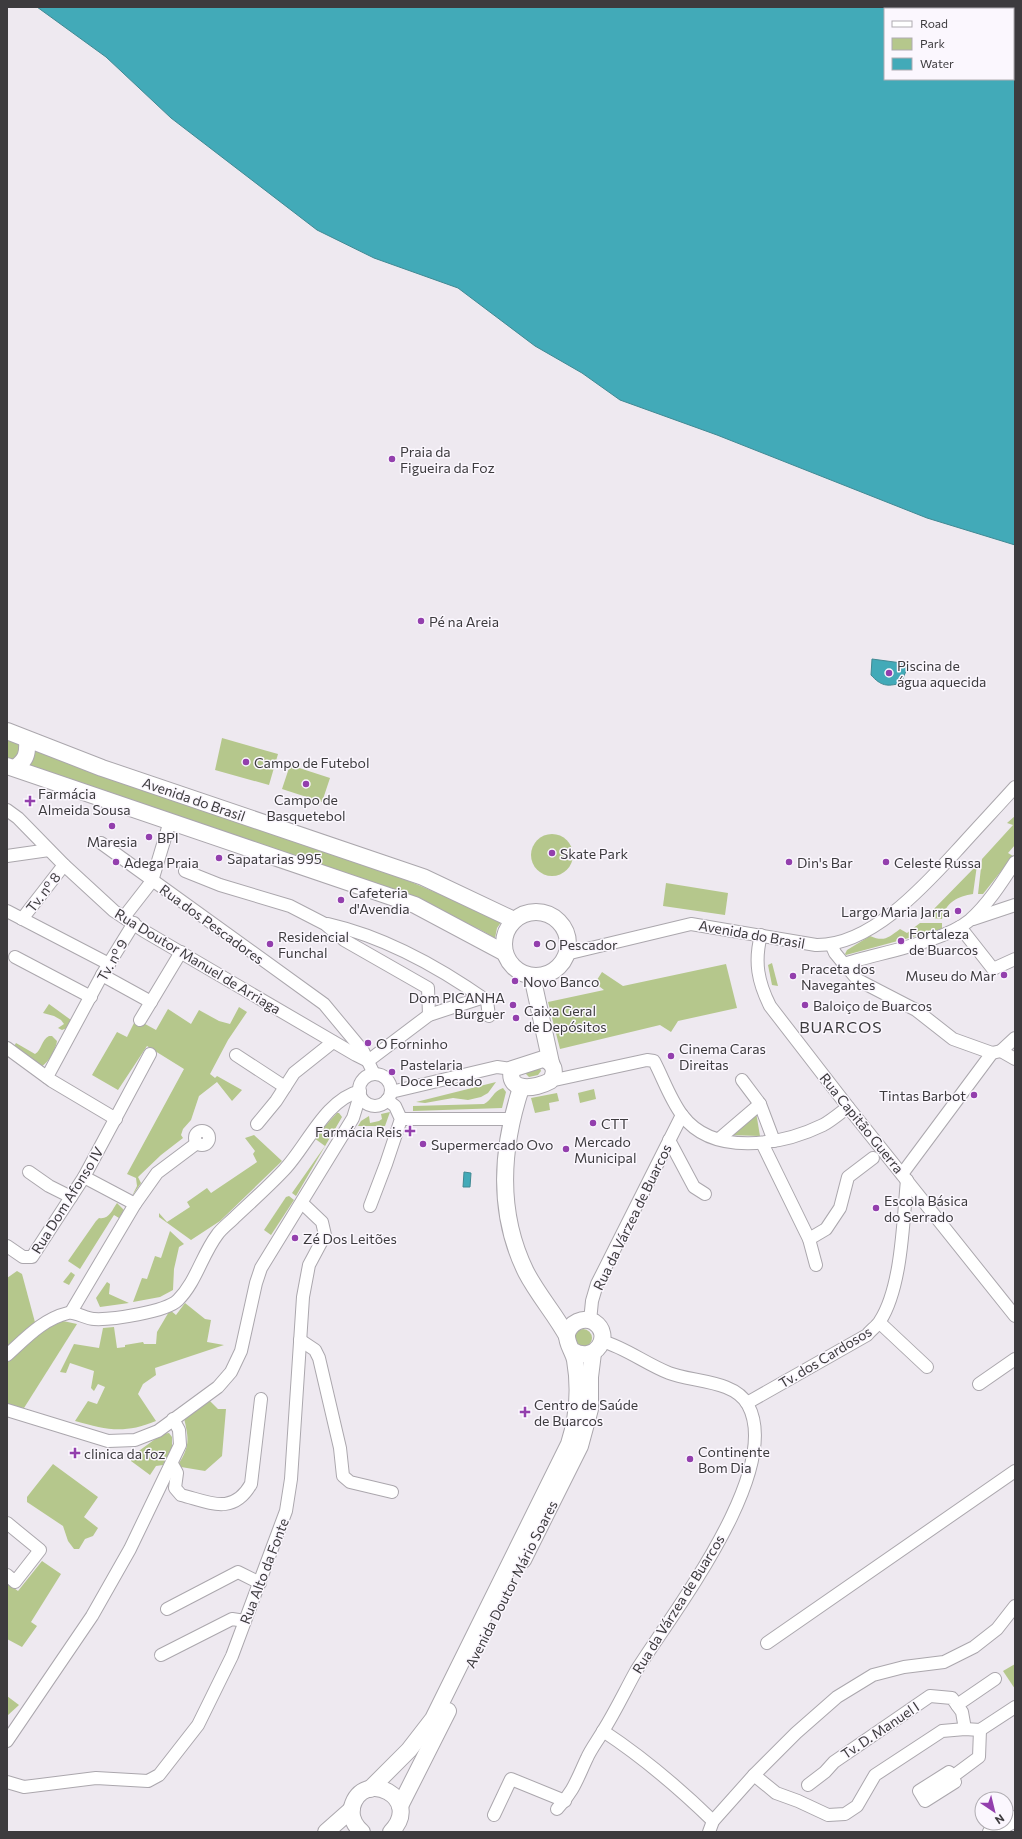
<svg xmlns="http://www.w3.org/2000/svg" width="1022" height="1839" font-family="Commissioner,sans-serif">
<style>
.green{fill:#b5c78c}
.water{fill:#42aab8;stroke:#408993;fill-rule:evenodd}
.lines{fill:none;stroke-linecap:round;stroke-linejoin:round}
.minor-casing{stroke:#aba7ad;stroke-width:14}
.major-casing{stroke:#aba7ad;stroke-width:18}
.minor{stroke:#fff;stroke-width:12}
.major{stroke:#fff;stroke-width:16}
.poi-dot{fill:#933fad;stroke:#fbf7fe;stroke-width:1.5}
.labels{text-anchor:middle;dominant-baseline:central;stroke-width:3;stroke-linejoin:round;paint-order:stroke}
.poi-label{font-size:14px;fill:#3d3b3e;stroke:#fbf7fe;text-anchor:start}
.street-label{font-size:14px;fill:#3d3b3e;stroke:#fbf7fe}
.quarter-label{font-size:16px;letter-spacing:1px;fill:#3d3b3e;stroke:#fbf7fe}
</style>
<rect width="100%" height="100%" fill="#eee9f0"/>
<g class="green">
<polygon points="7,736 22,744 22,753 14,760 7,759"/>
<polygon points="222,738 278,754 269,785 215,770"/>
<polygon points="33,747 395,875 502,921 497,928 495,938 479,929 397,892 27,766"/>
<polygon points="290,765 330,778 322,802 282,789"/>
<polygon points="1015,816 1015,845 1008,853 1013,856 983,894 978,894 982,859 1013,825 1007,823"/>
<circle cx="552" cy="855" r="21"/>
<path d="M977 865 973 894C958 896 945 903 942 919L931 918 928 915Z"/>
<polygon points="666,883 728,893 725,915 663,906"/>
<path d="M920 923H942V929L846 955 845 954 847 950 870 936C884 942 888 938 900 929L907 933Z"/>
<polygon points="772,963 778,986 772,985 768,965"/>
<polygon points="726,964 737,1008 678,1021 671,1032 660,1025 560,1049 548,1002 604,990 595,983 602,972 623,986"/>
<polygon points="49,1004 71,1020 67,1028 62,1030 58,1028 64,1024 61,1020 54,1016 43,1013"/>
<polygon points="239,1007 247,1012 228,1040 210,1074 215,1078 217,1076 242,1090 232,1101 217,1082 199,1096 191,1120 183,1129 181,1135 183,1138 161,1155 138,1177 141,1183 132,1196 137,1186 136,1178 127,1174 184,1069 147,1046 118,1090 92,1075 117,1032 127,1037 136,1019 156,1030 168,1009 191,1024 199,1010 219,1021 230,1024"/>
<path d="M49 1036H52L57 1041C56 1049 49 1062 41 1067L13 1048 16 1043 35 1054C42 1050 41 1040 49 1036Z"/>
<polygon points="540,1068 541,1071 538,1075 529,1077 525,1073"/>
<polygon points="496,1082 488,1093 481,1097 468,1100 453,1098 425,1103 416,1102"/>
<path d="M503 1088 506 1092 502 1108 413 1111V1106L484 1104C492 1100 493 1091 503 1088Z"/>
<polygon points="594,1089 596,1099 580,1103 578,1093"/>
<polygon points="557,1093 559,1101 549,1103 550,1110 535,1113 531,1098"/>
<polygon points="390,1112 385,1126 358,1126 361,1121 369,1116 370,1123 379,1121 382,1119 381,1114"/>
<polygon points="756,1112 760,1136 728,1135"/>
<polygon points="337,1113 339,1113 342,1117 296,1196 292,1193 325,1146 314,1138"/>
<polygon points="254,1135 282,1161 220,1221 191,1240 159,1217 159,1213 167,1222 190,1207 187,1202 207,1188 211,1193 257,1162 253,1154 255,1151 245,1138"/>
<polygon points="289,1196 294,1200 271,1235 264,1230 286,1197"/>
<path d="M117 1203 124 1210 119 1218 114 1215 80 1269 68 1261 96 1221 99 1218C109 1220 112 1210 117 1203Z"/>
<polygon points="170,1231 184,1244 179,1247 174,1269 173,1290 160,1297 133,1302 142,1278 147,1279 155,1256 161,1258"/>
<polygon points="17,1271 22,1274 36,1326 7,1352 7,1278"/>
<polygon points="71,1272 75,1275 69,1285 63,1282"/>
<polygon points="107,1282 110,1284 109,1294 129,1303 100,1307 96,1298"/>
<path d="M185 1303 205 1319 211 1320 207 1342 224 1345 155 1368 156 1375 143 1384 138 1394 156 1421C124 1434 107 1430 75 1421L88 1401 97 1404 105 1387 98 1384 94 1391 91 1388 94 1371 70 1363 66 1373 60 1372 74 1344 99 1348 103 1328 114 1327 117 1348 125 1347V1345L143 1342 144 1344H156L157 1332 170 1310 176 1315Z"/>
<polygon points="63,1321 77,1324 24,1408 7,1405 7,1361 38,1331"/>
<circle cx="583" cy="1338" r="9"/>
<path d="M209 1400 218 1409H226L222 1456 205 1471 181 1467 178 1465C190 1446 189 1440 184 1418Z"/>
<polygon points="169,1433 172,1437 172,1448 163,1465 156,1466 150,1475 131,1461 132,1456 162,1434"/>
<polygon points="53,1464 98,1497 84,1517 98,1528 93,1536 85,1539 79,1549 74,1549 68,1541 63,1526 27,1502 27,1497"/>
<polygon points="42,1561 61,1574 31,1622 37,1626 22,1647 7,1639 7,1583 18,1591"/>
<polygon points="1015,1664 1015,1689 1003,1671"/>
<polygon points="7,1696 19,1705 7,1716"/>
</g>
<g class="water">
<path d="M37 7H1015V545L927 518 717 435 620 400 582 373 535 346 458 288 374 258 317 230 171 118 106 57ZM885 9H1013V79H885Z"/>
<path d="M872 659 909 664 901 683C887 687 881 686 871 675Z"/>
<polygon points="464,1172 471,1173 470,1187 463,1187"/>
</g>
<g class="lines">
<defs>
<g id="minor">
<polyline points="7,810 18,818 64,865 114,911 144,931 356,1055 368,1061"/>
<polyline points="101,843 324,1004 363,1051 374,1074"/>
<polyline points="7,856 49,850"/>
<polyline points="185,871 220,885 290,906 325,924 344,940 428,988 429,1015"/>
<polyline points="7,911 109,964"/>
<polyline points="124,917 152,881 170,821"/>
<polyline points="22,919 64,865"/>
<polyline points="973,919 1015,905"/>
<path d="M328 924C385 937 439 967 487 1001L489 1016"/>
<polyline points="960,927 993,969 1015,959"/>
<path d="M761 935C754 962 758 982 770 1006L848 1107 1015 1316"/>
<path d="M831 944 835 953 844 964C878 953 944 942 970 920 988 904 1002 882 1015 862"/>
<path d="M566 954 691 924 816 945C872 946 927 883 961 846 979 826 997 807 1015 787"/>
<polyline points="15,957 91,997"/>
<polyline points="844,964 858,980 916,1010 953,1039 992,1053 1001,1051"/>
<polyline points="102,975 151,1002"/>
<polyline points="140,1020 181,952"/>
<polyline points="7,1048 52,1081 116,1119"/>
<polyline points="1001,1051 1015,1038"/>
<polyline points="1001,1051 1015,1059"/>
<polyline points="236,1055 285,1087"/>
<polyline points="368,1061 429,1015 481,998"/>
<circle cx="375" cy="1090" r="16"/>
<polyline points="47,1077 102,975 134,923"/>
<polyline points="742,1080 760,1104 774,1141"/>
<path d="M550 1081 647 1060 654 1061C663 1078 670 1099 682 1115 713 1157 782 1145 823 1125 832 1120 840 1113 848 1107"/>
<polyline points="391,1092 497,1067 512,1069"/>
<polyline points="401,1119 512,1119"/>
<polyline points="257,1124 276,1101 294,1073 333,1042"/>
<circle cx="202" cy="1138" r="7"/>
<polyline points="719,1139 760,1104"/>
<polyline points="669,1140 694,1187 705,1194"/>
<polyline points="762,1143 809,1239 816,1265"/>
<polyline points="29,1172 49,1186 71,1197"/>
<polyline points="902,1174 992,1053"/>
<polyline points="84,1177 135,1204"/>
<polyline points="370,1206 386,1164 401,1119 395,1106 387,1100"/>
<polyline points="809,1239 826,1229 840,1208 848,1177 873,1158"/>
<polyline points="7,1246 23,1257 32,1257 84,1177 150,1054"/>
<polyline points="71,1312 135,1204 157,1173 197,1143"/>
<polyline points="590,1321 592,1301 597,1284 682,1115"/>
<polyline points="880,1323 927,1367"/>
<polyline points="300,1340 315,1350 319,1358 340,1448 343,1476 350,1482 392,1492"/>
<path d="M7 1355C26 1338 43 1319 68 1313 75 1311 86 1319 94 1319 111 1320 166 1312 178 1300 196 1282 202 1255 217 1235 221 1229 228 1224 234 1218 251 1202 268 1187 284 1170 307 1146 325 1100 360 1091"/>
<polyline points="979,1384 1015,1359"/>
<path d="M747 1403 867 1335C871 1330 877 1326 880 1321 902 1287 903 1221 907 1180"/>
<polyline points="7,1410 108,1441 135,1440 158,1431 218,1387 231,1372 241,1351 256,1283 261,1268 353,1118 360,1095"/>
<path d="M172 1464 177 1473 175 1488 181 1495C209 1502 233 1516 251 1484L261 1399"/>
<polyline points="7,1523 40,1550 15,1582 7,1575"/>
<polyline points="167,1609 238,1572 260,1583"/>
<polyline points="767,1643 1015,1471"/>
<polyline points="161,1655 232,1619 245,1621"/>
<polyline points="957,1705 995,1679"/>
<path d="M603 1731C644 1758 678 1787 713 1821"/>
<polyline points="7,1741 92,1616 130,1549 180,1445 179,1430 173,1419"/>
<polygon points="949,1772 955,1782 925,1801 919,1791"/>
<polyline points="754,1775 776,1793 798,1801 828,1815 845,1814 857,1806 875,1775 942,1731 965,1729 980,1730 1015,1707"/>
<polyline points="952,1777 979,1757 980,1730"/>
<polyline points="7,1782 24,1787 96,1778 148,1781 159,1775 198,1725 232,1656 286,1511 291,1479 303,1297 309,1265 325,1235 322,1222 302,1203"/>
<polyline points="808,1785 825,1772 834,1762 930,1696 952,1698 962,1712 965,1729"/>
<path d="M557 1809C574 1791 577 1779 587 1758 591 1749 598 1740 603 1731 615 1712 625 1691 636 1671 671 1615 784 1471 748 1405 735 1380 692 1382 669 1373 646 1364 626 1348 602 1341"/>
<polyline points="494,1815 511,1779 565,1801"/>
<polyline points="709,1832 713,1821 754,1775 796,1733 837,1697 873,1675 904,1667 944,1662 974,1647 997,1629 1015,1606"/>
</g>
<g id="major">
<polyline points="7,731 102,768 423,877 514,920"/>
<polyline points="7,766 415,905 505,953"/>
<path d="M15 768C26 760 28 754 27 740"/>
<circle cx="536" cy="944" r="32"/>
<polyline points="532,976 551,1063"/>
<path d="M543 1059C554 1062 557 1072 550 1081 536 1089 506 1093 512 1069Z"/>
<path d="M521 1088C501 1149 497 1213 526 1272 538 1295 555 1314 567 1336"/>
<polyline points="523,1560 580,1446 590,1409 590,1377 593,1353"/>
<path d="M370 1789 409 1750 433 1719 569 1444C578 1416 580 1389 575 1360 573 1351 566 1343 567 1334 570 1323 583 1316 594 1322 614 1335 595 1364 573 1351"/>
<polyline points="400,1806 448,1711"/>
<polyline points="326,1832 352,1809"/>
<path d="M362 1832C355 1826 350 1817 352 1807 363 1767 424 1798 391 1832"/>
<polyline points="991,1832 1015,1819"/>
</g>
</defs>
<use href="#minor" class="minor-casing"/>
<use href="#major" class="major-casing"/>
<use href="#minor" class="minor"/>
<use href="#major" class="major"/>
</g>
<g class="poi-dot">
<circle cx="392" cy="459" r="4"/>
<circle cx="421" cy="621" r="4"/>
<circle cx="889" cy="673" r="4"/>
<circle cx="246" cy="762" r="4"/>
<circle cx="306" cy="784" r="4"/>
<path d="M28 795h4v4h4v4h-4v4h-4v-4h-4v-4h4z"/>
<circle cx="112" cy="826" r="4"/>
<circle cx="149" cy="837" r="4"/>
<circle cx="552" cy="853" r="4"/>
<circle cx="219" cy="858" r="4"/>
<circle cx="116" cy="862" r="4"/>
<circle cx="789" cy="862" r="4"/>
<circle cx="886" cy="862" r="4"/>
<circle cx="341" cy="900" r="4"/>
<circle cx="958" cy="911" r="4"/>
<circle cx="901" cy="941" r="4"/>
<circle cx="270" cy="944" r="4"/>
<circle cx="537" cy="944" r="4"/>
<circle cx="1004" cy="975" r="4"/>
<circle cx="793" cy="976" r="4"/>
<circle cx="515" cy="981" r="4"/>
<circle cx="513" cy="1005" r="4"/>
<circle cx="805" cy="1005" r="4"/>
<circle cx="516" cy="1018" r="4"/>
<circle cx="368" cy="1043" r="4"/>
<circle cx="671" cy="1056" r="4"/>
<circle cx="392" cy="1072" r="4"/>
<circle cx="974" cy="1095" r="4"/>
<circle cx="593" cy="1123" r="4"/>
<path d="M408 1125h4v4h4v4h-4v4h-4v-4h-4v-4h4z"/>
<circle cx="423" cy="1144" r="4"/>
<circle cx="566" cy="1149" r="4"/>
<circle cx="876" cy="1208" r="4"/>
<circle cx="295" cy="1238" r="4"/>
<path d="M523 1406h4v4h4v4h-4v4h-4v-4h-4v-4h4z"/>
<path d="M73 1447h4v4h4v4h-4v4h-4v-4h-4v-4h4z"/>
<circle cx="690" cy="1459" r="4"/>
</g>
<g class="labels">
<g class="poi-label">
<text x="400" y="451">Praia da<tspan x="400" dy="16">Figueira da Foz</tspan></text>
<text x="429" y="621">Pé na Areia</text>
<text x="897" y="665">Piscina de<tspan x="897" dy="16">água aquecida</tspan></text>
<text x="254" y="762">Campo de Futebol</text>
<text x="38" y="793">Farmácia<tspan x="38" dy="16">Almeida Sousa</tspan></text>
<text x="306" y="799" text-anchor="middle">Campo de<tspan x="306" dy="16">Basquetebol</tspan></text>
<text x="157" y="837">BPI</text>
<text x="112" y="841" text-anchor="middle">Maresia</text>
<text x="560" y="853">Skate Park</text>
<text x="227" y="858">Sapatarias 995</text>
<text x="124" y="862">Adega Praia</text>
<text x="797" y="862">Din's Bar</text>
<text x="894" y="862">Celeste Russa</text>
<text x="349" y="892">Cafeteria<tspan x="349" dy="16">d'Avendia</tspan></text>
<text x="950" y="911" text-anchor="end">Largo Maria Jarra</text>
<text x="909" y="933">Fortaleza<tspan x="909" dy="16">de Buarcos</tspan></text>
<text x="278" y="936">Residencial<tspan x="278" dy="16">Funchal</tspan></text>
<text x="545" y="944">O Pescador</text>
<text x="801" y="968">Praceta dos<tspan x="801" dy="16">Navegantes</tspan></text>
<text x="996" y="975" text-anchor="end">Museu do Mar</text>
<text x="523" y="981">Novo Banco</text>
<text x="505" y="997" text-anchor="end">Dom PICANHA<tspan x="505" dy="16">Burguer</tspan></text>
<text x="813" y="1005">Baloiço de Buarcos</text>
<text x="524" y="1010">Caixa Geral<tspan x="524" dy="16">de Depósitos</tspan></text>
<text x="376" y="1043">O Forninho</text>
<text x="679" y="1048">Cinema Caras<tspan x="679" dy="16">Direitas</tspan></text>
<text x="400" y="1064">Pastelaria<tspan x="400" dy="16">Doce Pecado</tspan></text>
<text x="966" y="1095" text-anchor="end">Tintas Barbot</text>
<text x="601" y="1123">CTT</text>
<text x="402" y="1131" text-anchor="end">Farmácia Reis</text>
<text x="574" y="1141">Mercado<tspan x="574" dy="16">Municipal</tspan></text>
<text x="431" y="1144">Supermercado Ovo</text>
<text x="884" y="1200">Escola Básica<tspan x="884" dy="16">do Serrado</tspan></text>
<text x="303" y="1238">Zé Dos Leitões</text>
<text x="534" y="1404">Centro de Saúde<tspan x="534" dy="16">de Buarcos</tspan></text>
<text x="698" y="1451">Continente<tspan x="698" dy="16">Bom Dia</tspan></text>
<text x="84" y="1453">clinica da foz</text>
</g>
<g class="street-label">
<text transform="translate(194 799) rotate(19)">Avenida do Brasil</text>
<text transform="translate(43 892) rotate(-52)">Tv. nº 8</text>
<text transform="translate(212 924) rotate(36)">Rua dos Pescadores</text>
<text transform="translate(752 934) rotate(10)">Avenida do Brasil</text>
<text transform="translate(112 960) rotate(-60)">Tv. nº 9</text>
<text transform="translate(198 961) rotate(31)">Rua Doutor Manuel de Arriaga</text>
<text transform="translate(862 1123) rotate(51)">Rua Capitão Guerra</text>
<text transform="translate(67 1200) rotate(-58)">Rua Dom Afonso IV</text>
<text transform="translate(632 1217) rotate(-64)">Rua da Várzea de Buarcos</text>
<text transform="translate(825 1357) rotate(-31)">Tv. dos Cardosos</text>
<text transform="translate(264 1571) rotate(-69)">Rua Alto da Fonte</text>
<text transform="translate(511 1584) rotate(-63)">Avenida Doutor Mário Soares</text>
<text transform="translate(678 1604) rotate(-58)">Rua da Várzea de Buarcos</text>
<text transform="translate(880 1730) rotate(-34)">Tv. D. Manuel I</text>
</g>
<g class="quarter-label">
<text x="841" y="1026">BUARCOS</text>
</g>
</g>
<rect width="1022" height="1839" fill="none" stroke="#3d3b3e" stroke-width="16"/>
<rect x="884" y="8" width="130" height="72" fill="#fbf7fe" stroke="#afacb1"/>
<rect x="892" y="21" width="20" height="6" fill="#ffffff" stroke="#afacb1"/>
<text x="920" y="28" font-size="12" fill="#3d3b3e">Road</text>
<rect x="892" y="38" width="20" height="12" fill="#b5c78c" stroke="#afacb1"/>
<text x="920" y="48" font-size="12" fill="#3d3b3e">Park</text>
<rect x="892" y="58" width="20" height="12" fill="#42aab8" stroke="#afacb1"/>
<text x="920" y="68" font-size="12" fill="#3d3b3e">Water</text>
<g transform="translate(994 1811) rotate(145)"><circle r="19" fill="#fbf7fe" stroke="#afacb1"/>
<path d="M0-3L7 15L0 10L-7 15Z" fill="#933fad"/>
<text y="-6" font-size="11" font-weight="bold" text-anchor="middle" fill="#3d3b3e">N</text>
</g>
</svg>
